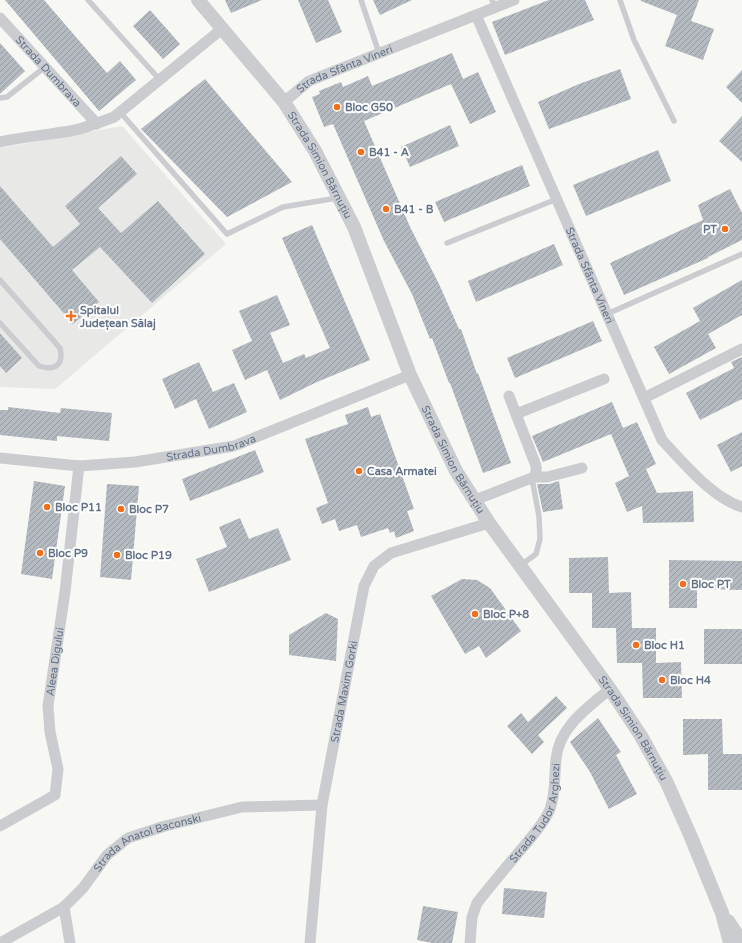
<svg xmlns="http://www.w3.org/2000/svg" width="742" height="943" font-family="'Varela Round',sans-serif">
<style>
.built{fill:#e8e8e7}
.building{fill:url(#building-hatch)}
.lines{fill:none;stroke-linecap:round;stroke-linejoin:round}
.service{stroke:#caccd0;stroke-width:5.5}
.minor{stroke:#caccd0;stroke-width:11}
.tertiary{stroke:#caccd0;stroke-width:14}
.poi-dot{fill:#f0701b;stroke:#fff;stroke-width:1.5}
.labels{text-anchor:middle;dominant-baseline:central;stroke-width:4;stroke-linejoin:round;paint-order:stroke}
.street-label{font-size:11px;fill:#647287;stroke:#fff}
.poi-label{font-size:11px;font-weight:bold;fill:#647287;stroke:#fff;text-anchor:start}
</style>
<defs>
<pattern id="building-hatch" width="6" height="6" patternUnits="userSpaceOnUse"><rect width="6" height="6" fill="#b4bac0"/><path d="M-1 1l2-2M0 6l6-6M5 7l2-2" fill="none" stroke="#969ca2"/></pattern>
</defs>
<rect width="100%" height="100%" fill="#f7f7f4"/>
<polygon class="built" points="122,126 226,244 55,389 0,387 0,148"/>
<g class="building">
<polygon points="5,0 44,0 107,73 120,61 136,80 99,111"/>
<polygon points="225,0 262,0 231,13"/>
<polygon points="298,0 328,0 342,32 316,43"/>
<polygon points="373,0 412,0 380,15"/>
<polygon points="549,0 585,0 594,20 505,55 492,22"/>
<polygon points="641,0 699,0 691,21 714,29 703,60 665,46 677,15 641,1"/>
<polygon points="150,10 180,44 163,59 133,26"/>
<polygon points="0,43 25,71 0,94"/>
<polygon points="452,53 463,79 478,72 496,112 470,124 451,84 364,121 411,229 439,284 459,329 461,329 477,374 478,373 511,463 483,473 450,383 449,383 432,338 430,339 412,294 384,241 333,124 324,127 312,97 320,94 319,91 341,82 343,87 368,76 372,86"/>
<polygon points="620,69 631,99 549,129 538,102 579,84"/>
<polygon points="742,70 742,103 726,87"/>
<polygon points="205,79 292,182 227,217 141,129"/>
<polygon points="742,116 742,162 719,141"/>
<polygon points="450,125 459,146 410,167 401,147"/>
<polygon points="658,150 671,181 586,216 573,185"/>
<polygon points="121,156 137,174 98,208 121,233 158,201 205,254 152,303 100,247 72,270 99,302 73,324 0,239 0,186 53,247 80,224 65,206"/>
<polygon points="522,165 530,186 444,222 435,202"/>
<polygon points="730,189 742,213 742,240 708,257 708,258 624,295 610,263 703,220 698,205"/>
<polygon points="312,225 370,360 317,382 280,400 267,370 245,380 232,350 252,341 239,311 277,295 290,325 270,333 283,363 304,354 306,358 330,348 282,238"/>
<polygon points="554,244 563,265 476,302 468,281"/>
<polygon points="742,280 742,315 708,334 716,348 669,374 654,347 700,321 693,308"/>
<polygon points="593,321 602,341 515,378 507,358"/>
<polygon points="0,333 22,358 6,373 0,366"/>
<polygon points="742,357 742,399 700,420 686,393 734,368 731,362"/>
<polygon points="199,362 213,392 234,383 247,412 209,429 196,399 175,409 162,379"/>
<polygon points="612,402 623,428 637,422 656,464 646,469 657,493 693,491 694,522 643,523 642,506 627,512 615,483 629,476 611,434 543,462 532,436"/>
<polygon points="8,407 60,413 61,408 112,413 109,441 57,436 57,441 0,435 0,410 8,410"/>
<polygon points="368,407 371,417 380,414 414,509 407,511 414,531 396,538 394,531 390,533 388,528 361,537 357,525 339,531 335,519 322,524 316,508 328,503 305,439 348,424 345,415"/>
<polygon points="742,432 742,466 731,472 717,445"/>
<polygon points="255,450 264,472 190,501 182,479"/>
<polygon points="34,481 65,486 52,579 21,574"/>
<polygon points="559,481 563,509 543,512 537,484 549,484"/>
<polygon points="107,484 139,486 131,580 100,577"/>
<polygon points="240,518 249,539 278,528 291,560 209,592 196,559 227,547 219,527"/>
<polygon points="608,557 609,593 631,592 632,628 656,628 656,663 681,662 682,698 643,698 642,663 617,663 616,628 592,628 592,593 569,593 569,558"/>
<polygon points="669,560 742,561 742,590 697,589 697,608 669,608"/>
<polygon points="462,579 477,580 490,588 521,631 486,658 479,646 465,654 431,596"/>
<polygon points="326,613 338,619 336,661 289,655 289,635"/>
<rect x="704" y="629" width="38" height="35"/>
<polygon points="556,696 567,708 538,735 544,742 532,754 507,726 521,713 528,722"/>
<polygon points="598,718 621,752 616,755 637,794 609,809 590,772 570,742"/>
<polygon points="683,719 722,719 723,754 742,754 742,790 708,790 708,754 683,755"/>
<polygon points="504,888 547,892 544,918 502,914"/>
<polygon points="423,906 458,912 452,943 432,943 417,940"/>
</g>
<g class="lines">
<g class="service">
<polyline points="88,0 160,80"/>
<polyline points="361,0 379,53"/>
<polyline points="492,0 495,7"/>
<polyline points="620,0 634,40 674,121"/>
<polyline points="0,98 7,97 45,67"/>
<polyline points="120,112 227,234 283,207 337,198"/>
<polyline points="447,243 557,199"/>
<path d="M0 280 60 348C64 365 55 371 39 366L0 323"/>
<polyline points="607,314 742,254"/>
<polyline points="521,565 536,554 540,539 539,516 533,484 528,479"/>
</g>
<g class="minor">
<path id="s1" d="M476 15 662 440C683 462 712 498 742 507"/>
<path id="s2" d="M0 18 97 124"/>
<path id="s3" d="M284 102 309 81 514 0"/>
<path d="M0 142C25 136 50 135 75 130 88 127 101 122 114 117L223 28"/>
<polyline points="644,398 742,349"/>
<polyline points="516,414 604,379"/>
<path id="s4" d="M0 458 79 466 135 462 234 446 410 375"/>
<polyline points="534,477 547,477 582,468"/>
<path d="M475 500 534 477C538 470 536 465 533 458L509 396"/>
<path id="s5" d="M0 826 55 795 58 769 50 732 48 706 65 592 79 466"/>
<polyline points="64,907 70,943"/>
<path id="s6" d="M0 943 64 907 83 888 107 855 128 838 165 826 242 807 322 805"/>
<path id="s7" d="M310 943 322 805 364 586 374 566 391 553 489 523"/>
<path id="s8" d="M470 943 472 917 477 903C492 884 508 865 524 846 533 835 545 822 550 809 556 793 554 776 556 760 558 728 587 708 610 689"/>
</g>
<g class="tertiary">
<path id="s9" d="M198 0 284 102 315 151 354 227 410 375 456 471 489 523 610 689 641 736 667 783 691 837 722 913 730 943"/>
<polyline points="728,921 742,942"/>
</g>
</g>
<g class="poi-dot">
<circle cx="337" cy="107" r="4"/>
<circle cx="361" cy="152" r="4"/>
<circle cx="386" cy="209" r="4"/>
<circle cx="725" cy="229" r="4"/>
<path d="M69 310h4v4h4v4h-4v4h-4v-4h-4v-4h4z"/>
<circle cx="359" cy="471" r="4"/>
<circle cx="47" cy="507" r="4"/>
<circle cx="121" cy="509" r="4"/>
<circle cx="40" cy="553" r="4"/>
<circle cx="117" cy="555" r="4"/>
<circle cx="683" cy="584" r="4"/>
<circle cx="475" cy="614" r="4"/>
<circle cx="636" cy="645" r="4"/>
<circle cx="662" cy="680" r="4"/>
</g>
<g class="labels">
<g class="street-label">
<text stroke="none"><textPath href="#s3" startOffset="70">Strada Sfânta Vineri</textPath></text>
<text stroke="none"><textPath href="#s2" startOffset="72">Strada Dumbrava</textPath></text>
<text stroke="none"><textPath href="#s9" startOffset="206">Strada Simion Bărnuțiu</textPath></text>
<text stroke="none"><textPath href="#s1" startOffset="284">Strada Sfânta Vineri</textPath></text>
<text stroke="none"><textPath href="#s4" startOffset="213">Strada Dumbrava</textPath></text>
<text stroke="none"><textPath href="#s9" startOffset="530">Strada Simion Bărnuțiu</textPath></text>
<text stroke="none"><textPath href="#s5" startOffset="198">Aleea Digului</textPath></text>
<text stroke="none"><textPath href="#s7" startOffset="254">Strada Maxim Gorki</textPath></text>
<text stroke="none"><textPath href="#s9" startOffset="854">Strada Simion Bărnuțiu</textPath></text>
<text stroke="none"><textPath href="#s8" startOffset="151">Strada Tudor Arghezi</textPath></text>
<text stroke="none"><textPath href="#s6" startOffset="183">Strada Anatol Baconski</textPath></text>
</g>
<g class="poi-label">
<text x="345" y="107">Bloc G50</text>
<text x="369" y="152">B41 - A</text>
<text x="394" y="209">B41 - B</text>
<text x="717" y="229" text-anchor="end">PT</text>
<text x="80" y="310">Spitalul<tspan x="80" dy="13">Județean Sălaj</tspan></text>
<text x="367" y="471">Casa Armatei</text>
<text x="55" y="507">Bloc P11</text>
<text x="129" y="509">Bloc P7</text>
<text x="48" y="553">Bloc P9</text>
<text x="125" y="555">Bloc P19</text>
<text x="691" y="584">Bloc PT</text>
<text x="483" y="614">Bloc P+8</text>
<text x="644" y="645">Bloc H1</text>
<text x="670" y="680">Bloc H4</text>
</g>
</g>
</svg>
